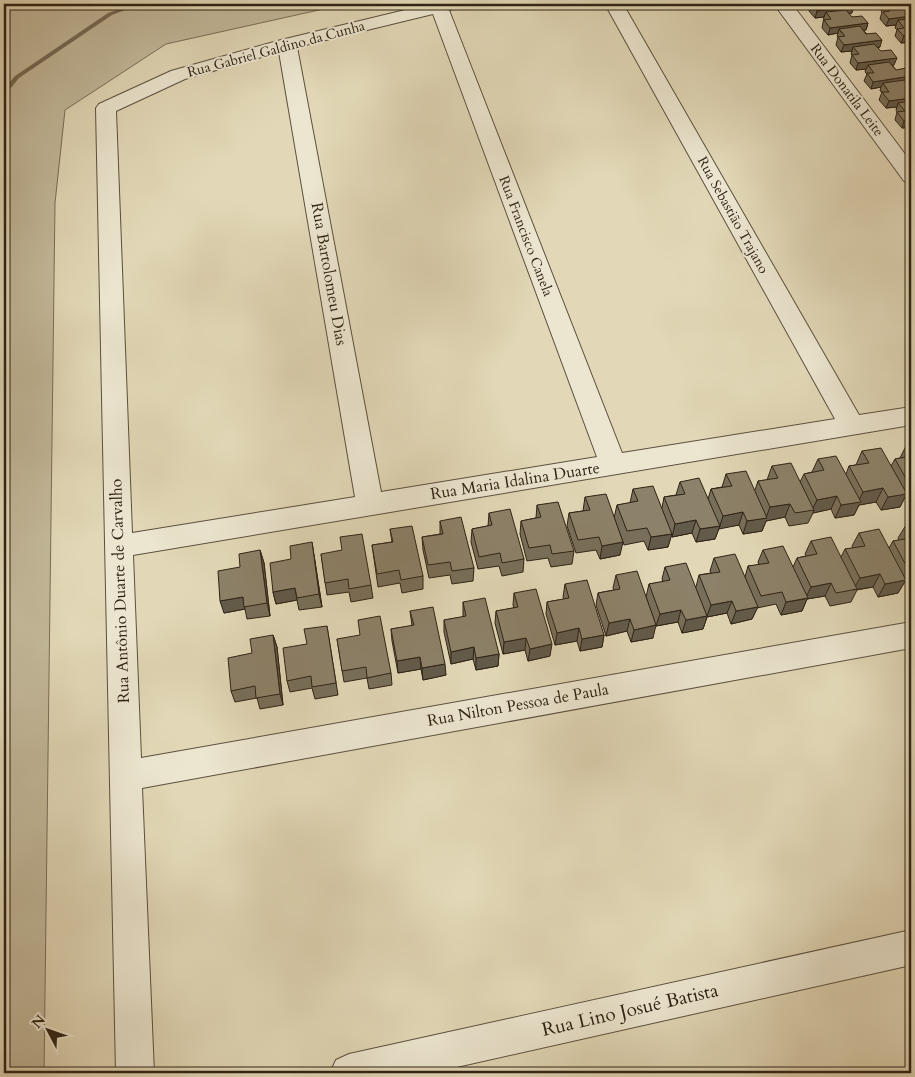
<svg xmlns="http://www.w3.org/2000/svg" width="915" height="1077" font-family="Cardo,serif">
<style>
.green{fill:#c3b99b;stroke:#786e58}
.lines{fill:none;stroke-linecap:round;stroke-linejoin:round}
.stream{fill:#756a55;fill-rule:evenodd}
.street-casing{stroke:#5b503e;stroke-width:2}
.street{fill:#ece6d0;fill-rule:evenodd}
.wall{fill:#786f5a;stroke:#2e2315}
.shaded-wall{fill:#625a4a;stroke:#2e2315}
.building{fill:#8c8169;stroke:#2e2315}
.labels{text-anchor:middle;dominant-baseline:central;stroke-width:4;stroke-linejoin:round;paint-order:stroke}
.far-street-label{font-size:14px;fill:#2e2315;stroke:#ece6d0}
.street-label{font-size:16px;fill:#2e2315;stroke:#ece6d0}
.near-street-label{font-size:19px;fill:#2e2315;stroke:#ece6d0}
</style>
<rect width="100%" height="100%" fill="#e2d8b7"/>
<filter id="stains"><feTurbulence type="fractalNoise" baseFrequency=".004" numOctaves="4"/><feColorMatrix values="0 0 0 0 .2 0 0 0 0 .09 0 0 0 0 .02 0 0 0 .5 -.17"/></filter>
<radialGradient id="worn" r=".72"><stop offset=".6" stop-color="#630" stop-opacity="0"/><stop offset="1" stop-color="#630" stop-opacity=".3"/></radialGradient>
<polygon class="green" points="4,4 346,4 166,44 65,110 55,203 44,1073 4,1073"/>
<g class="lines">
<polygon class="stream" points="133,4 141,4 112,15 19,78 6,94 4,95 4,89 15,76 108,13"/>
<defs>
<g id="street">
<path d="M430 4H460L457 8 449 10 622 453 835 419 605 4H623L859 415 911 407V425L133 555 141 758 911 622V648L142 788 154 1073H116L96 108 99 104 171 71 281 40ZM433 14 597 457 381 492 297 47ZM279 52 355 497 132 533 116 111 185 79Z"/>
<polygon points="774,4 792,4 911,162 911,182 904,181"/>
<polygon points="911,930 911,965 430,1073 330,1073 336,1060 349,1054"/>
</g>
</defs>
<use href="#street" class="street-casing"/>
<use href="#street" class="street"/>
</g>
<g class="wall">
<polygon points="811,4 852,13 849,14 852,17 868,23 866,30 863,30 880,47 878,48 894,65 892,65 896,70 910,83 908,84 911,127 902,128 895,120 897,112 896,110 897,107 886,108 879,100 882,92 880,91 881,87 871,89 864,81 867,74 865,72 866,69 856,70 850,63 852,55 851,54 852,51 841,52 836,45 838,37 837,36 838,33 828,35 822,28 824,17 815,18 809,11"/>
<polygon points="884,4 906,4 911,42 901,43 895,36 897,30 895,28 896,25 886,26 880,19 882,12 881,11"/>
<polygon points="911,443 911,496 905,497 900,507 881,510 876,502 859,505 854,515 835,518 831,509 813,513 808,523 789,526 785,517 766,521 762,531 743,534 739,525 719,528 715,539 696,542 692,533 672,537 671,535 668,547 648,550 644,541 624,545 614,518 617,505 630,503 633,489 662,508 664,497 676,495 680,482 708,499 711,489 722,487 726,474 755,490 758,481 767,480 772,466 800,482 804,474 812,472 818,459 846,474 849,466 856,465 862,451 891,466 895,459 900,458 907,444"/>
<polygon points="585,497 620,555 600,559 596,550 576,553 567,526 569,513 583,511"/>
<polygon points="537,505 574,551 572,564 551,567 548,558 527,561 520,534 521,521 536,518"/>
<polygon points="489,513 524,559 523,572 502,576 499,566 478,569 471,542 472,529 488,526"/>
<polygon points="440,521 474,568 473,581 452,584 450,575 429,578 423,550 422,537 440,534"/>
<polygon points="911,524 911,580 905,581 898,593 878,597 873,587 857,590 851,602 830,606 825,596 807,599 802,611 781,615 776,604 757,608 752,619 731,624 727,613 707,617 703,629 682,633 678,622 656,626 646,597 649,584 663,582 662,579 665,567 696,587 699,575 711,573 710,571 714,558 745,577 748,566 759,565 758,562 763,550 793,567 797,558 806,556 805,554 811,541 841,557 845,549 853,548 852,546 859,533 889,548 893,541 899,540 898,538 906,525"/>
<polygon points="390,529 423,576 423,589 402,593 400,583 378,587 372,545 392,542"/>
<polygon points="260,550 264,563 270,616 247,619 245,609 224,613"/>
<polygon points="321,554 371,585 373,598 351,602 349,592 327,595"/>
<polygon points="314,555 322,607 299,610 297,600 276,604 273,592"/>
<polygon points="616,575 653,638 631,642 627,631 606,636 596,605 598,593 614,590 613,588"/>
<polygon points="565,584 604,635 602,647 580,651 577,641 555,645 546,614 547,602 564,599 563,597"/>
<polygon points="514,593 550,656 528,661 525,650 503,654 495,623 496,611 514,608 513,605"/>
<polygon points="463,602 499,654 498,666 476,670 473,659 451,664 444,632 444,620 463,617"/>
<polygon points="410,611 446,675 423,680 421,669 398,673 392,641 391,629 412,626"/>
<polygon points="327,626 338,695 315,699 312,688 290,692 287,681 307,644"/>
<polygon points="273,635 277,647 283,705 260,709 257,698 235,702 231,691 252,653"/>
<polygon points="337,639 391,673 392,685 369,689 367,678 344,682"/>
</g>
<g class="shaded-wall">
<polygon points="854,6 852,13 829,16 826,12 824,17 815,18 817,11"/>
<polygon points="911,16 911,23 898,20 896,25 886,26 889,19"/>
<polygon points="868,23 866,30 842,33 839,29 838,33 828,35 830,28"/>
<polygon points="911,35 911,42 901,43 904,36"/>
<polygon points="882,40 880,47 856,50 853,47 852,51 841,52 844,45"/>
<polygon points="897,58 894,65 870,68 868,65 866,69 856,70 858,63"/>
<polygon points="911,76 911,80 910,83 886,87 883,83 881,87 871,89 873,82"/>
<polygon points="911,98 911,105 898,103 897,107 886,108 889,101"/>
<polygon points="911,120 911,127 902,128 904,121"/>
<polygon points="909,484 911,484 911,496 905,497 900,507 881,510 888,497 903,494"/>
<polygon points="883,488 876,502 859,505 854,515 835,518 841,505 858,502 863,492"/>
<polygon points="837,496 831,509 813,513 814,510 812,510 817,500"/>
<polygon points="790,504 785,517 766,521 762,531 743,534 747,521 766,518 770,507"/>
<polygon points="743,512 739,525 719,529 723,516"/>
<polygon points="696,520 692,533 672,537 675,524"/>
<polygon points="720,526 715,539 696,542 700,529"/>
<polygon points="672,534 668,547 648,550 651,537"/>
<polygon points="312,542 322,607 319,594"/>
<polygon points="623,542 620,555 600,559 602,546"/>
<polygon points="260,550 264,563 270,616 267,603"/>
<polygon points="880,574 873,587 853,590 860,578"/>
<polygon points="906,580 898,593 878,597 885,584"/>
<polygon points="831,583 825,596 807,599 802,611 781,615 786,602 805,599 811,587"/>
<polygon points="295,588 297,600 276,604 273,592"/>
<polygon points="243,597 245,609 224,613 220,601"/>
<polygon points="732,601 727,613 707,617 703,629 682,633 686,620 707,616 711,605"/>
<polygon points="758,607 752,619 731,624 736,611"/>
<polygon points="681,610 678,622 656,626 660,614"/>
<polygon points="630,619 627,631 606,636 609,623"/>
<polygon points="656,625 653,638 631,642 634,630"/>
<polygon points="579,628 577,641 555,645 557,633"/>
<polygon points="273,635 277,647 283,705 280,694"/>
<polygon points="604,635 602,647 580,651 582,639"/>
<polygon points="526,638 525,650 503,654 504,642"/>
<polygon points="552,644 550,656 528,661 530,649"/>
<polygon points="474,647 473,659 451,664 451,652"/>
<polygon points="499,654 498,666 476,670 476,658"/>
<polygon points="420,657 421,669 398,673 397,661"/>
<polygon points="445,664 446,675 423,680 422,668"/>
</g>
<g class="building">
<polygon points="811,4 852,4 854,6 817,11"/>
<polygon points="884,4 906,4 910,8 911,8 911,16 889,19 883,12 890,11"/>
<polygon points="846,10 852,17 862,16 868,23 830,28 824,20 831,19 826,12"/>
<polygon points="911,19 911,35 904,36 897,29 904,28 898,20"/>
<polygon points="860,26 866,34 876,33 882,40 844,45 838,37 845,36 839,29"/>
<polygon points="874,44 881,51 891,50 897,58 858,63 852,55 859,54 853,47"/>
<polygon points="889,62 896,70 906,68 911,74 911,76 873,82 867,73 874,73 868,65"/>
<polygon points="905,80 911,88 911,98 889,101 882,92 889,92 883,83"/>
<polygon points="911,101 911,120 904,121 897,112 905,111 898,103"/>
<polygon points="911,443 911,452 907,444"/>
<polygon points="881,448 907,494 888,497 883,488 863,492 849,466 869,463 862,451"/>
<polygon points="836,456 861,502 841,505 837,496 817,500 804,474 824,470 818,459"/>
<polygon points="911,456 911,484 909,484 895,459"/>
<polygon points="791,463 814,510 795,513 790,504 770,507 758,481 778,478 772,466"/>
<polygon points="746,471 767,518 747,521 743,512 723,516 711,489 732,486 726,474"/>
<polygon points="699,478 720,526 700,529 696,520 675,524 664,497 685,494 680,482"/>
<polygon points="653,486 672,534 651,537 647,528 627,531 617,505 638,501 633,489"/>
<polygon points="606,494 623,542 602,546 599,537 578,540 569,513 590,510 585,497"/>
<polygon points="558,502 574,551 552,554 550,545 529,548 521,521 541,517 537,505"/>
<polygon points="510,509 524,559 502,563 500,553 479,557 472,529 492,525 489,513"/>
<polygon points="461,517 474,568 452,571 450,562 428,565 422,537 443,534 440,521"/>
<polygon points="911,524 911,535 906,525"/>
<polygon points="412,526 423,576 401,580 399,570 377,574 372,545 393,542 390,529"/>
<polygon points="879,529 906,580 885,584 880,574 860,578 845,549 865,546 859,533"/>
<polygon points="362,534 371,585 349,589 348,579 325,583 321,554 342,550 340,537"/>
<polygon points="831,537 857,589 836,593 831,583 811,587 797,558 817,554 811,541"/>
<polygon points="911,538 911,569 908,569 893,541"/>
<polygon points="312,542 319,594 297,598 295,588 273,592 270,563 291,559 290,546"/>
<polygon points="783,546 808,598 786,602 782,592 761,596 748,566 769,563 763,550"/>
<polygon points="260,550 267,603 244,607 243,597 220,601 218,571 240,567 239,554"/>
<polygon points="735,554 758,607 736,611 732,601 711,605 699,575 720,572 714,558"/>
<polygon points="686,563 707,616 686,620 681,610 660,614 649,584 670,580 665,567"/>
<polygon points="637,571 656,625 634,630 630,619 609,623 598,593 620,589 616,575"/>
<polygon points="587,580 604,635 582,639 579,628 557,633 547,602 569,598 565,584"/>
<polygon points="536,589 552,644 530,649 526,638 504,642 496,611 518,607 514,593"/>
<polygon points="485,598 499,654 476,658 474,647 451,652 444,620 466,616 463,602"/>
<polygon points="433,607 445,664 422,668 420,657 397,661 391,629 414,625 410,611"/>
<polygon points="380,616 391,673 367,678 366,667 342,671 337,639 360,635 358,620"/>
<polygon points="327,626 336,683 312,687 311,676 287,681 283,648 307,644 304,629"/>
<polygon points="273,635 280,694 256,698 255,686 231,691 228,658 252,653 250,639"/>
</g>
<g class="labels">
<g class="far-street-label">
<text transform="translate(276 49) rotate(-15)">Rua Gabriel Galdino da Cunha</text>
<text transform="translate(847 90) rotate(53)">Rua Donatila Leite</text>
<text transform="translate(733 215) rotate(61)">Rua Sebastião Trajano</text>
<text transform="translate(526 236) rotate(69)">Rua Francisco Canela</text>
</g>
<g class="street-label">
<text transform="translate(329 274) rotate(80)">Rua Bartolomeu Dias</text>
<text transform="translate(515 481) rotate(-9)">Rua Maria Idalina Duarte</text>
<text transform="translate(120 591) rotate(-92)">Rua Antônio Duarte de Carvalho</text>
<text transform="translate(518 705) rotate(-10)">Rua Nilton Pessoa de Paula</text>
</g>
<g class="near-street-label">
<text transform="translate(630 1010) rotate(-13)">Rua Lino Josué Batista</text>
</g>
</g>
<rect width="915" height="1077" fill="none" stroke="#e2d8b7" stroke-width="20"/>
<rect x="5" y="5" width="905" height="1067" fill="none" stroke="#2e2315" stroke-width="2.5"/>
<rect x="10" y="10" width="895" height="1057" fill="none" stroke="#2e2315"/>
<g transform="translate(48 1030) rotate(311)" stroke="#ece6d0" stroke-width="4" paint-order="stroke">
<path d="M0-4L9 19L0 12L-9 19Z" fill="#2e2315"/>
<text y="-8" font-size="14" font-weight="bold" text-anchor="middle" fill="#2e2315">N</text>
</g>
<rect width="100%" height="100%" filter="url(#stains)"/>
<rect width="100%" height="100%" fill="url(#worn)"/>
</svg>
